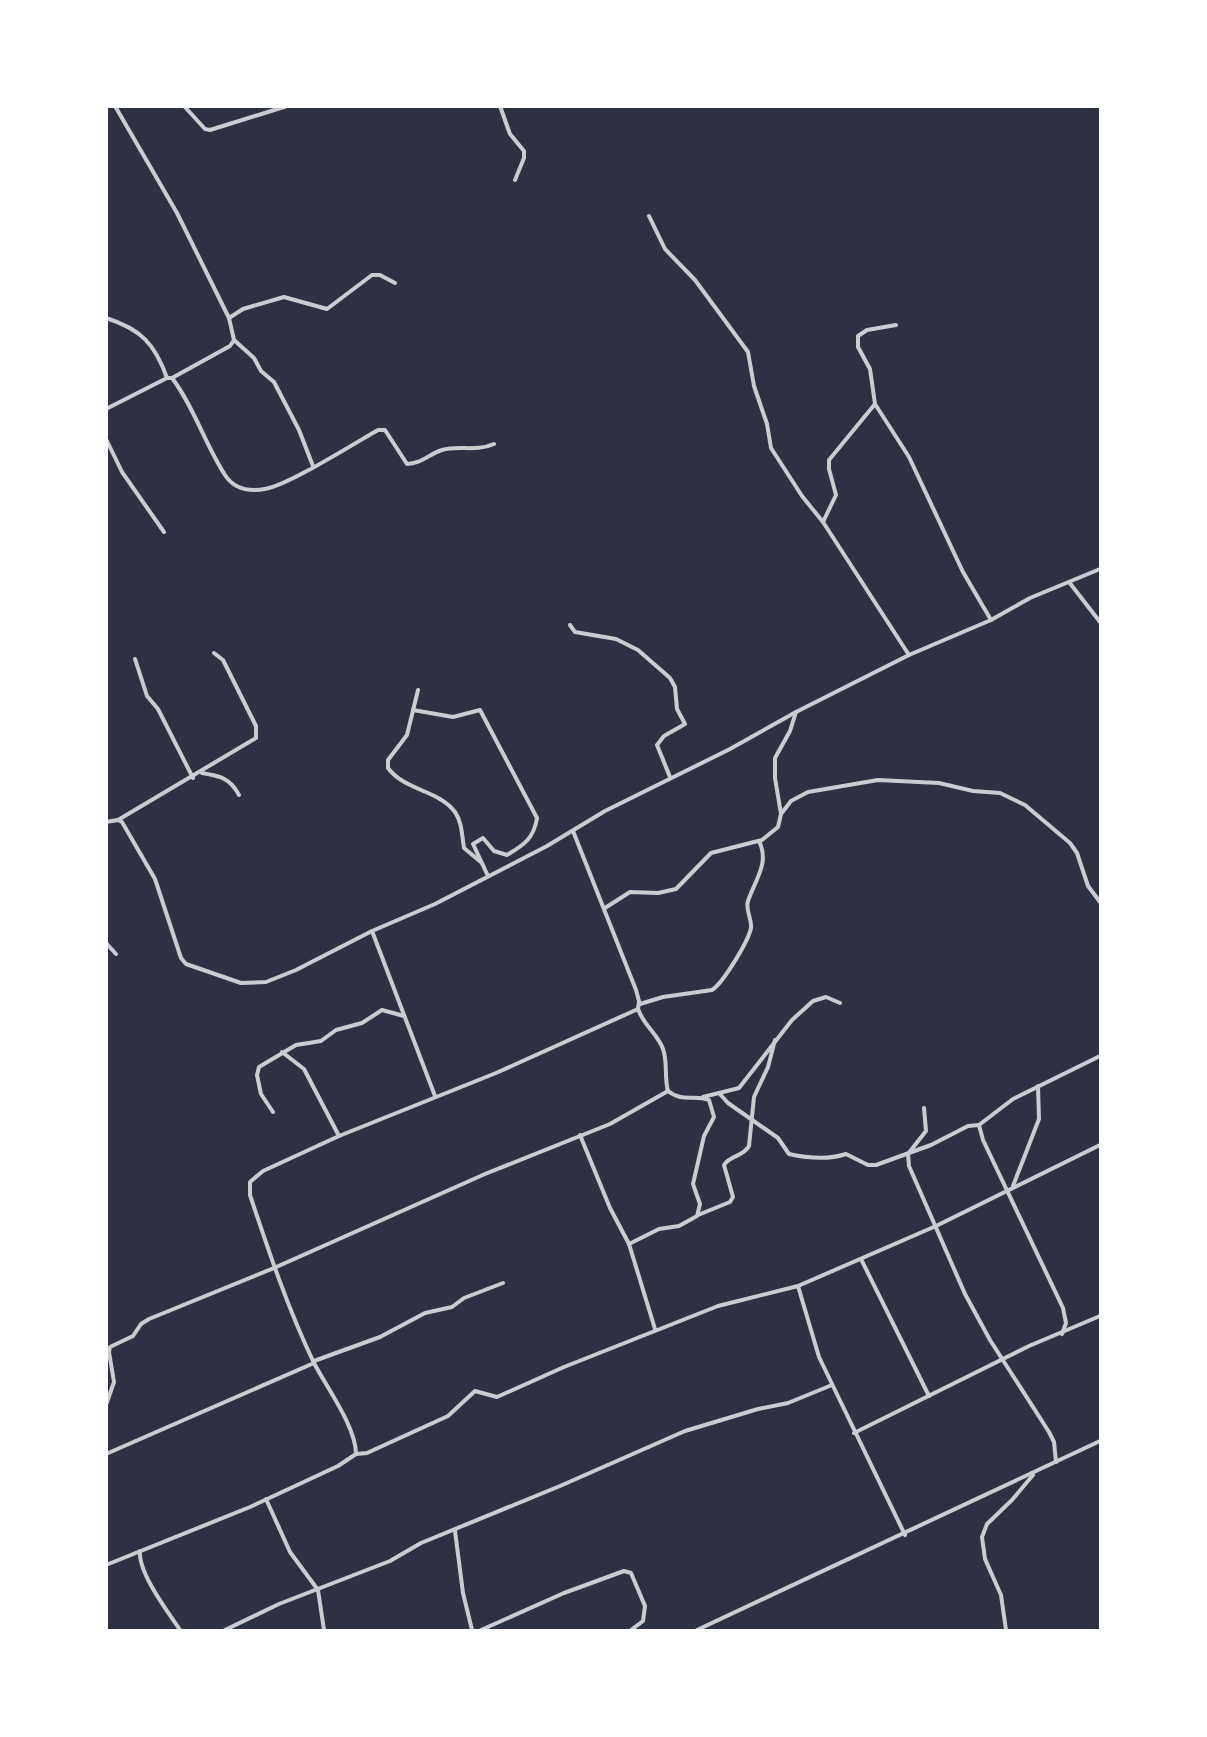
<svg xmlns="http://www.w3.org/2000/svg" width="1207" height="1737" font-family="'Noto Sans',sans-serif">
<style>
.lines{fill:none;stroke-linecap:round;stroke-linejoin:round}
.minor{stroke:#caccd0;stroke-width:4}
</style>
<rect width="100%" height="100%" fill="#2d3142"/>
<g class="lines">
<g class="minor">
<polyline points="184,106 205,129 210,130 287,106"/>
<polyline points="500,106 510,134 524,151 524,158 515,180"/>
<polyline points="649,216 665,249 695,280 748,352 754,386 767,424 771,448 802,496 823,522 909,655"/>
<path d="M106 318C141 329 155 344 167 378"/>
<polyline points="229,318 243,309 284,297 327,309 372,275 380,275 395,283"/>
<polyline points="896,325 867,330 858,336 858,347 870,369 875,404 909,457 963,572 991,620"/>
<polyline points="234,340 254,358 261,371 274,382 299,430 313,466"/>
<path d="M172 378C194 407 205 444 225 475 234 489 248 492 265 489 287 486 355 443 378 430H385L407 464C421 464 429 454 442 450 458 445 476 452 494 444"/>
<polyline points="106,409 167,378 172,378 230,346 234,340 229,318 177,213 115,106"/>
<polyline points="106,439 122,472 164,532"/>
<polyline points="823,522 836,495 829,469 829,460 875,404"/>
<polyline points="1069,582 1100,622"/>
<polyline points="570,625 575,632 616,639 638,650 670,678 675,687 677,709 685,724 664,736 657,745 670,777"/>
<polyline points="135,659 147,696 158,709 193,778"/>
<path d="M418 690 407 735 388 760V768C405 791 439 790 455 812 462 822 462 836 464 848L482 863"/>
<path d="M413 710 453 717 480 710 537 818C534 838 524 845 507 855L494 851 483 838 473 844 488 876"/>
<path d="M202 773C220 776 230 778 239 795"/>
<polyline points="781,814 791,801 808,792 878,780 939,783 973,791 1000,793 1025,805 1070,843 1077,853 1088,886 1100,902"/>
<polyline points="118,820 256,738 256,726 223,660 214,653"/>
<polyline points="106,822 118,820 122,822 155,879 181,958 186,964 241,983 266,982 296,970 372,931 435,904 547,846 605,811 730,749 796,712 909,655 991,620 1030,598 1100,569"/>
<polyline points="605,908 630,892 658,893 676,889 711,853 762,840 778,827 781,814 775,778 775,758 790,731 796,712"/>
<polyline points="372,931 435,1096"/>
<polyline points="106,943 116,954"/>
<path d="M640 1004 663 997 712 990C723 983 748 942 751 928 752 918 745 910 748 901 755 880 770 863 759 841"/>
<polyline points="282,1052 304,1069 339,1136"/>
<path d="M719 1093 728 1103 778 1138 789 1154C807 1158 828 1160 846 1154L868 1165H876L931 1145 968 1126 979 1125"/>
<polyline points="703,1097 739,1088 792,1020 813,1001 826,997 840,1003"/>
<polyline points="924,1108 926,1131 908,1154 909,1166 965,1294 990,1340 1049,1432 1054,1442 1056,1462"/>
<polyline points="273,1112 261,1094 257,1075 259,1067 296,1045 321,1041 336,1030 362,1023 382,1010 404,1016"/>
<polyline points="580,1135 610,1208 629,1244 655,1329"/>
<polyline points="1013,1186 1039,1119 1038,1086"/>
<path d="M698 1215 730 1202 733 1197 724 1165C730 1155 743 1157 749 1146L754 1097 768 1067 775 1040"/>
<path d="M629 1244 659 1229 679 1226 697 1216 700 1204 693 1184 704 1136 714 1117 709 1100C694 1094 683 1103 668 1091 664 1077 668 1063 663 1049 657 1033 644 1026 638 1009"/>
<polyline points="861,1259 929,1396"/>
<polyline points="798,1286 819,1357 905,1535"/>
<polyline points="1062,1334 1066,1323 1063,1308 983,1140 979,1125 1013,1099 1100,1056"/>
<polyline points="314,1361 380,1337 425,1313 452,1307 464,1298 503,1283"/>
<polyline points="106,1405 114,1382 109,1352 110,1347 133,1336 141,1324 149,1319 274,1268 485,1174 610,1124 668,1091"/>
<polyline points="854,1433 1029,1346 1100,1316"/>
<polyline points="106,1454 314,1363"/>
<polyline points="356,1454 367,1453 448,1416 475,1391 497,1397 564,1367 718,1306 798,1286 936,1226 1100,1145"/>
<polyline points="266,1499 290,1552 318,1590 324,1630"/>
<polyline points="455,1531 463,1593 472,1630"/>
<path d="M140 1551C138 1573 168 1612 180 1630"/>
<path d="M106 1565 250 1507 338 1466 356 1454C356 1427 327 1388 314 1363 288 1309 269 1252 250 1195V1182L263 1171 339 1136 496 1073 638 1009 639 1001 636 990 573 831"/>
<polyline points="225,1630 279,1604 390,1561 421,1543 560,1486 685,1431 758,1409 788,1403 832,1385"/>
<polyline points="481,1630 564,1593 624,1571 631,1573 645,1606 643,1621 631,1630"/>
<polyline points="697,1630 1100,1441"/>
<polyline points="1006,1630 1001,1595 985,1559 982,1537 987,1524 1012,1500 1033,1475"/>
</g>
</g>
<rect width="1207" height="1737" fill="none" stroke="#ffffff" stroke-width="216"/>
</svg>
